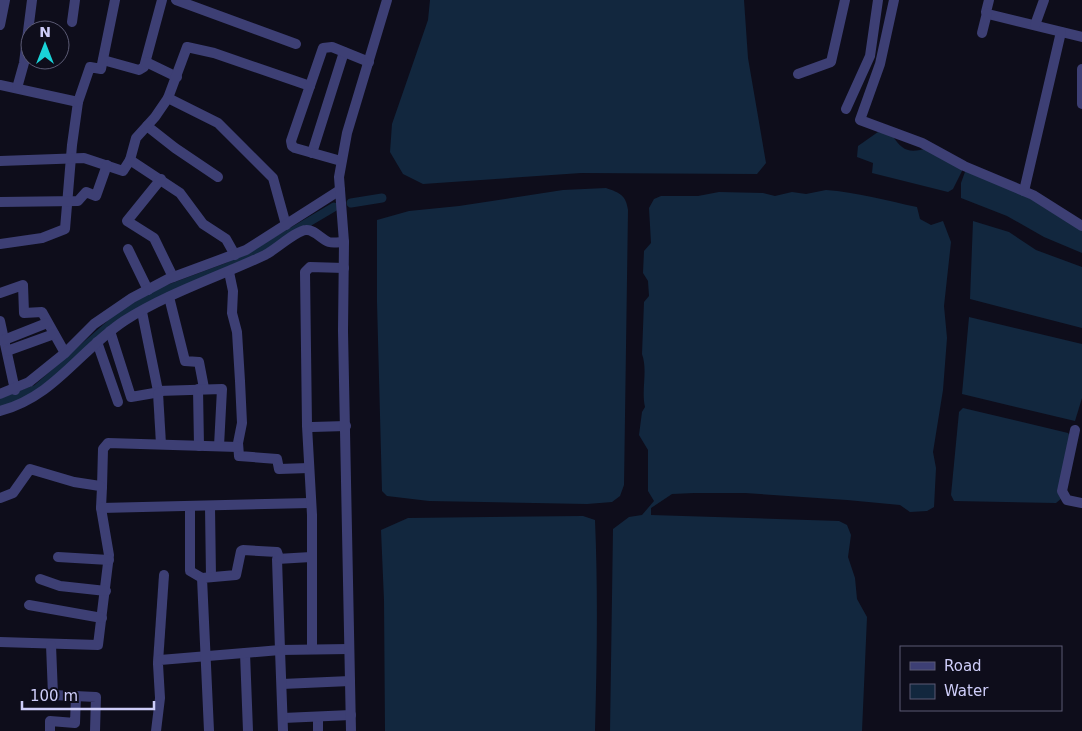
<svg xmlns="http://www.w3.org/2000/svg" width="1082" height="731" font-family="'DejaVu Sans',sans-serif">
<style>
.water{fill:#12273e}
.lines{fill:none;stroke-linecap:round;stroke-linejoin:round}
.canal{stroke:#12273e;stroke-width:9}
.street{stroke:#3d3f74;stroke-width:10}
</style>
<rect width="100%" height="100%" fill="#0e0d1b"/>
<g class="water">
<polygon points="430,0 744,0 748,58 766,163 757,174 581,173 423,184 403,174 390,152 392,124 428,20"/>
<path d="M878 132 892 135C903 152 909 153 929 148L960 165 962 171 953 189 948 192 872 173 873 163 857 157 858 146Z"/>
<polygon points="966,169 1042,204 1082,230 1082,253 1044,237 1007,216 961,198 961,183"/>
<path d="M606 188C620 193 626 195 628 210L624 485 620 496 612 502 587 504 429 501 387 496 382 491 377 302V220L409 211 459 206 563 190Z"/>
<path d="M826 190C856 192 888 201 917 207L920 219 931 225 943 221 951 242 944 306 947 338 943 390 933 452 936 468 934 507 927 511 910 512 900 505 847 500 745 493H694L672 494 651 508V515L839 521 847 525 851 535 848 557 855 578 857 599 867 617 862 731H610L613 529 629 517 642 515 654 501 648 491V450L639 435 642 412 645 407C641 390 648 371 642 354L644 302 649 296 648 281 643 273 644 251 651 243 649 208 654 199 661 196H698L719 192 763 193 775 196 792 192 806 194Z"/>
<polygon points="973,221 1009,232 1036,250 1082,267 1082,328 970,299"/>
<polygon points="969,317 1082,344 1082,398 1075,421 962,394"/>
<polygon points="963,408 1068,433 1071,437 1062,498 1056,503 954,501 951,495 959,412"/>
<path d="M583 516 595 520C598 591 597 660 595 731H385L384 600 381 530 408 518Z"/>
</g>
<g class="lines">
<g class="canal">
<polyline points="351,203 382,198"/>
<polyline points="0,403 37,389 120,316 161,292 228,267 263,249 334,207"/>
</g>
<g class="street">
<polyline points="176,0 296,44"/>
<polyline points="894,0 880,64 860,120 922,143 964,166 1033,195 1082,226"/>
<polyline points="989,0 986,12 988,14 1082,37"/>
<polyline points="72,22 75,0"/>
<polyline points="0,25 5,0"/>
<polyline points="1035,25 1044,0"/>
<polyline points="982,33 987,13"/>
<polyline points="103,60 139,70 144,67 162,0"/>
<polyline points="146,62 177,77"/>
<polyline points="1082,69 1082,104"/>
<polyline points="798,74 831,62 845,0"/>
<polyline points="0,85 78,102 72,145 65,229 42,238 0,244"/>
<polyline points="17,88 24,63 32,0"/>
<polyline points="168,98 218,123 273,178 286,225"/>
<polyline points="78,102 90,67 101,69 115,0"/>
<polyline points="846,109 870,56 878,0"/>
<polyline points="147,126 175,148 218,177"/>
<polyline points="312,153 344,52"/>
<polyline points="130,160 136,138 155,117 168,98 187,47 214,53 310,86"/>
<polyline points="0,161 84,158 123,171 130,160 180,193 203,224 226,239 235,255"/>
<polyline points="341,161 295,148 292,146 291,141 323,48 332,47 369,62"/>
<polyline points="161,179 127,221 154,238 173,277"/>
<polyline points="1024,191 1061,32"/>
<polyline points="0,202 78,201 86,192 96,196 107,165"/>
<polyline points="128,249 148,290"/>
<polyline points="229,272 233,291 232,313 237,332 240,381 242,423 238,443 239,456 277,459 279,469 309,468"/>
<polyline points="0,293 23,285 24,313 42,312 65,353"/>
<polyline points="169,297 185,361 199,362 204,388"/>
<polyline points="142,312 158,391 222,389 219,446"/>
<polyline points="0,321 15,390"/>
<polyline points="110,331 131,397 160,392"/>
<polyline points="4,340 47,323"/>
<polyline points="97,342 118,402"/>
<polyline points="7,351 54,334"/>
<polyline points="198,389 199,446"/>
<polyline points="158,393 161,444"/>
<polyline points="0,394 29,382 65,353 94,324 132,298 168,279 246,250 340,190"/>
<path d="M0 411C54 397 79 351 124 321 168 293 218 277 265 255 275 250 297 230 306 230 314 229 322 240 329 242 333 243 340 242 344 242"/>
<polyline points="312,427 346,426"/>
<polyline points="1075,430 1062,491 1067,500 1082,503"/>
<polyline points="102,487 103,449 108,443 238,447"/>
<polyline points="0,498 13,493 30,469 74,482 100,486 102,487 101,508 109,555 98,645 0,642"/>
<polyline points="190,507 190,571 202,578"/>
<polyline points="210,507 211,577"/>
<polyline points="101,508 310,503"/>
<polyline points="58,557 109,560"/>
<polyline points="311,557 277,559 280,650 349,649"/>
<polyline points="40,579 60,586 106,591"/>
<polyline points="29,605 102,618"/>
<polyline points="51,645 53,695 96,697 95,731"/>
<polyline points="312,649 312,515 307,426 305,272 310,267 344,268"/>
<polyline points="245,653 248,731"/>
<polyline points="158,662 164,575"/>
<polyline points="282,684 350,681"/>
<polyline points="318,717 318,731"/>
<polyline points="283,718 351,715"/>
<polyline points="50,731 50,721 75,723 76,696"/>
<polyline points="156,731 160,698 158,664 160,660 280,650 283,731"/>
<polyline points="209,731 202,578 236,575 241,551 243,550 277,552 279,558"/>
<polyline points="351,731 343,331 344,242 339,177 347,133 387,0"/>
</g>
</g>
<rect x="900" y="646" width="162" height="65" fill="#0e0d1b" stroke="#5b5a74"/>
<rect x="910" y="662" width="25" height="8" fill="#3d3f74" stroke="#5b5a74"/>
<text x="944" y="671" font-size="15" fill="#cecdf9">Road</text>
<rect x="910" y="684" width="25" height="15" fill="#12273e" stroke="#5b5a74"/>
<text x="944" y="696" font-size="15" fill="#cecdf9">Water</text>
<g transform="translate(45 45)"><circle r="24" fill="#0e0d1b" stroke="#5b5a74"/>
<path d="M0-4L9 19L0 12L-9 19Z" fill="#1ad3d8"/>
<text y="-8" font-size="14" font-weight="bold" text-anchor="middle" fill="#cecdf9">N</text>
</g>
<path d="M22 701v8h132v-8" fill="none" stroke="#cecdf9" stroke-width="2.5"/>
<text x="30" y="701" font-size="15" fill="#cecdf9" stroke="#0e0d1b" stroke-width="4" paint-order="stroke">100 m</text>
</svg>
